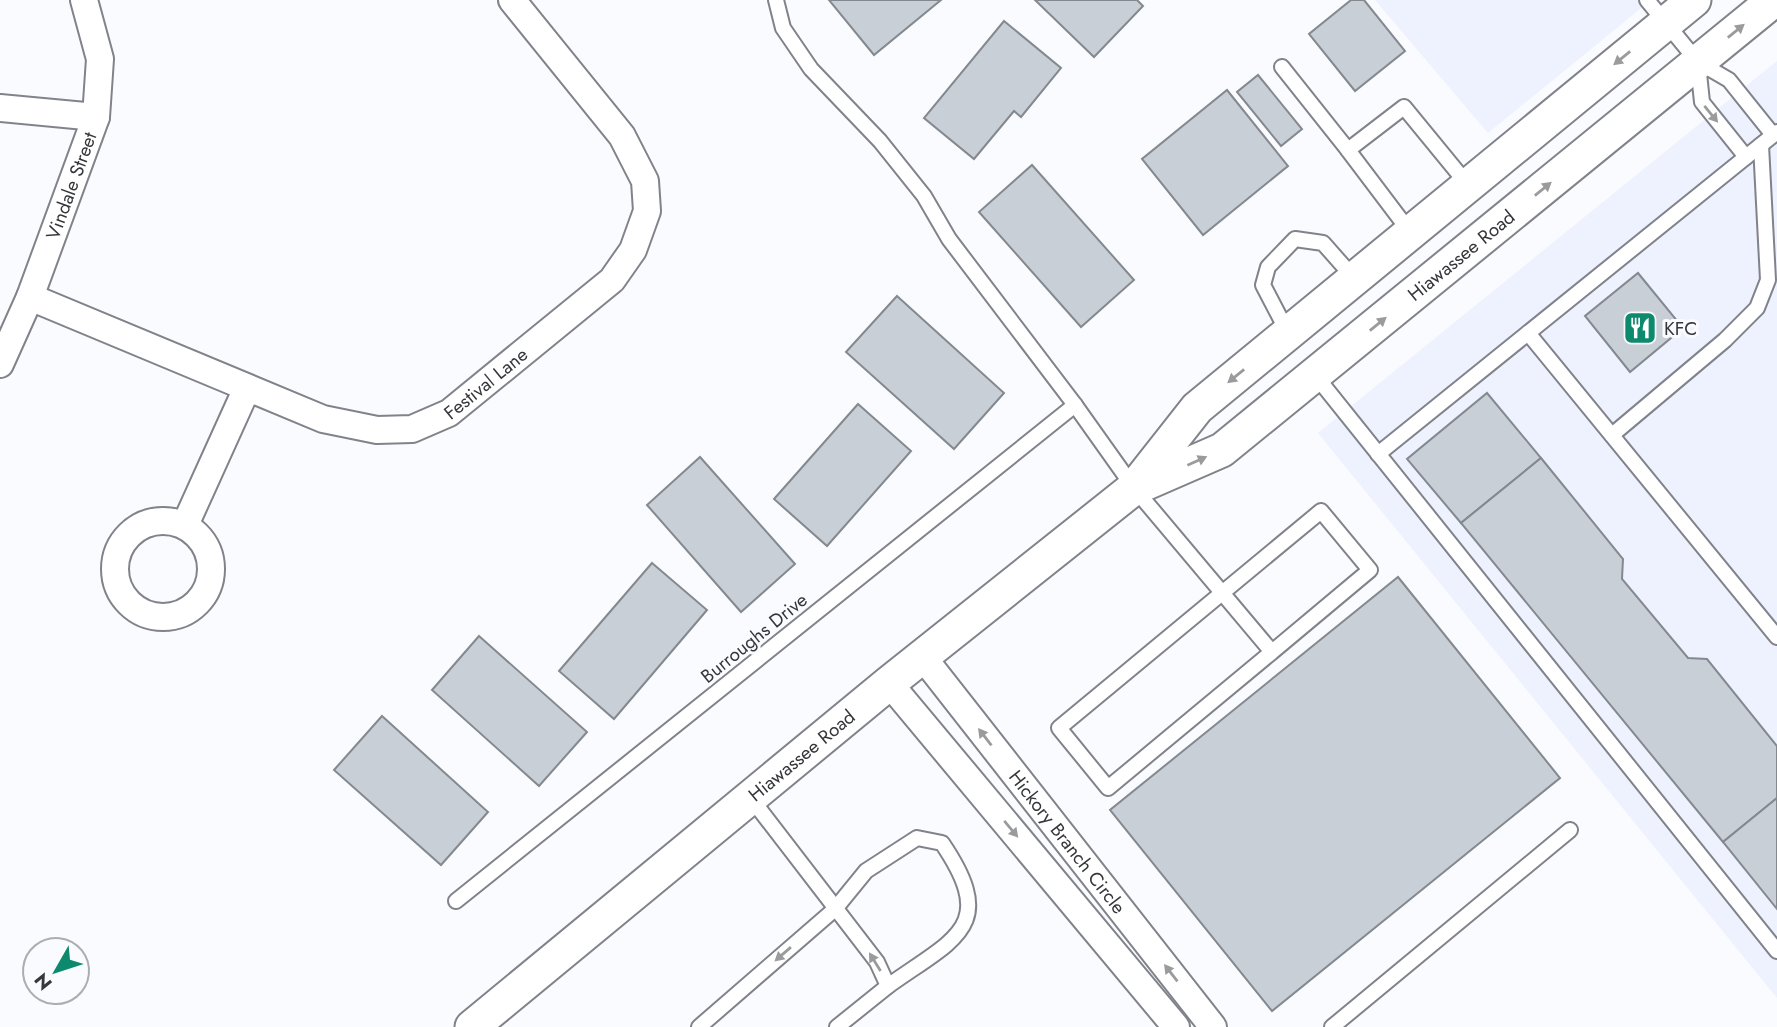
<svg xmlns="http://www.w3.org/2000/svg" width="1777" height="1027" font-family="Jost,sans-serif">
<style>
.built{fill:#eef1fe}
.building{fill:#c9cfd6;stroke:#848990;stroke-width:2}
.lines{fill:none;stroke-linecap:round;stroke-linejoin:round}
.service-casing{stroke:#81838b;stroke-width:18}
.minor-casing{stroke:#81838b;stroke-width:30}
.tertiary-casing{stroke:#81838b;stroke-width:37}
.service{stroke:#fff;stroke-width:14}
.minor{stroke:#fff;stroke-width:26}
.tertiary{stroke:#fff;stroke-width:33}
.oneway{fill:#9a9b9c}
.labels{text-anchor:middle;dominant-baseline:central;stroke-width:6;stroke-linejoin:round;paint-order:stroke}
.street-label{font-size:19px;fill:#36373a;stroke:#fafbfe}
.poi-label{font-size:19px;fill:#36373a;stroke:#fafbfe;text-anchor:start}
</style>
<rect width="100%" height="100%" fill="#fafbfe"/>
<g class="built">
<polygon points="1375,0 1651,0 1488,133"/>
<polygon points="1777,61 1777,998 1318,433"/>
</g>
<g class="building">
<polygon points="829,0 941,0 874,55"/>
<polygon points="1035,0 1137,0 1143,6 1094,57"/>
<polygon points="1351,0 1364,0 1405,51 1355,91 1309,34"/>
<polygon points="1004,21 1061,68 1021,117 1014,111 974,159 924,118"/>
<polygon points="1258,75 1302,129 1281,146 1237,92"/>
<polygon points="1227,90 1288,166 1203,235 1142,159"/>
<polygon points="1032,165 1134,280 1081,327 979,212"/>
<polygon points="1638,273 1683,328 1630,372 1585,316"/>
<polygon points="897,296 1004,393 954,449 846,352"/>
<polygon points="1487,393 1541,458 1461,523 1407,459"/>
<polygon points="858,404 911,451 827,546 774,499"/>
<polygon points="700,457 795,564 741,612 647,505"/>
<polygon points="1541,458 1623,559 1622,579 1688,658 1707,659 1777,746 1777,798 1723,842 1461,523"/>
<polygon points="652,563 707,610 614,719 559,671"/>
<polygon points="1398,577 1560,778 1272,1011 1110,810"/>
<polygon points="479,636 587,732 539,786 432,690"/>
<polygon points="382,716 488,812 441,865 334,770"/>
<polygon points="1777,798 1777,909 1723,842"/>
</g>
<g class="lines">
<defs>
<g id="service">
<polyline points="776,0 783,28 811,69 880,141 924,196 949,239 1075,405 1134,488 1272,652 1108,788 1059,728 1321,511 1370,570 1272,652"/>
<polyline points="1647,0 1698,62 1729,80 1773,135"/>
<polyline points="1698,64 1702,102 1746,157"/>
<polyline points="1282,67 1348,150"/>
<polyline points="1410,232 1348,150 1404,107 1468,185"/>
<polyline points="1288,333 1263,285 1268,267 1295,239 1323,243 1354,278"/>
<polyline points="1528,333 1777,637"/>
<polyline points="1315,375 1777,951"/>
<polyline points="1612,435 1725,340 1757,308 1768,280 1761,145"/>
<polyline points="1378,454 1777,132"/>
<polyline points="750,797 877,962 888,986 837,1027"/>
<polyline points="456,901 1075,405"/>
<path d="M699 1027 835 909 866 871 917 838 942 843C999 927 955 938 888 986"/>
<polyline points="1332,1027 1570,830"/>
</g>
<g id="minor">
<polyline points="0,108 96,117"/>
<path id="s1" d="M30 297 323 419 377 430 412 429 449 413 612 280 633 250 647 211 645 181 622 136 512 0"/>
<path id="s2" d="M0 364 30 297 96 117 100 59 84 0"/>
<circle cx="163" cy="569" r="48"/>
<polyline points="185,525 247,388"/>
<path id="s3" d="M922 656 1213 1027"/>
<polyline points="889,683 1176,1027"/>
</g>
<g id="tertiary">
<path id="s4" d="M1137 487 1222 450 1774 0"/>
<path id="s5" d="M472 1027 889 683 1134 488 1197 408 1694 0"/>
</g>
</defs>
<use href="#service" class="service-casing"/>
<use href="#minor" class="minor-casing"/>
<use href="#tertiary" class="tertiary-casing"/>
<use href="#service" class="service"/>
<use href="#minor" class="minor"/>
<use href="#tertiary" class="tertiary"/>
</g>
<defs><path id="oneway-solid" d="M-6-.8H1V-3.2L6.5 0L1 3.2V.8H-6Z" transform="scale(1.75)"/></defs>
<g class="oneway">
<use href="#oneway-solid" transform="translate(1736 31) rotate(-39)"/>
<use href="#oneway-solid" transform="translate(1622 58) rotate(141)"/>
<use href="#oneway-solid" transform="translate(1711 114) rotate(51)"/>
<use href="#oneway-solid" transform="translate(1543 189) rotate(-39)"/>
<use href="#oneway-solid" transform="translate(1378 324) rotate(-39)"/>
<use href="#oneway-solid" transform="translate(1236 376) rotate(141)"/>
<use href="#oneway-solid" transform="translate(1197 461) rotate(-24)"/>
<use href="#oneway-solid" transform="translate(985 737) rotate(-128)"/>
<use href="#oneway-solid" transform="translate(1011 829) rotate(50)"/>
<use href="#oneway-solid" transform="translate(783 954) rotate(139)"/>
<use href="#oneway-solid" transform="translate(875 962) rotate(-122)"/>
<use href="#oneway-solid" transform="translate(1171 973) rotate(-128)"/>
</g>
<defs>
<symbol id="restaurant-square" viewBox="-11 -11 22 22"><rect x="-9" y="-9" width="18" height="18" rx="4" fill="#0d8a6e" stroke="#fafbfe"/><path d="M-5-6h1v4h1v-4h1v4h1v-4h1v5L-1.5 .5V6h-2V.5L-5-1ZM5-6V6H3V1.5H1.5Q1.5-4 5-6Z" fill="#fff"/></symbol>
</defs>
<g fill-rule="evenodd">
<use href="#restaurant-square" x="1621" y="309" width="38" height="38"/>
</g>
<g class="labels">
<g class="street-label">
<text stroke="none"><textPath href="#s2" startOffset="192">Vindale Street</textPath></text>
<text stroke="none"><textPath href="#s4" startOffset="401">Hiawassee Road</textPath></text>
<text stroke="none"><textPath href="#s1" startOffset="495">Festival Lane</textPath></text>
<text transform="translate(754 638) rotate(-39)">Burroughs Drive</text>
<text stroke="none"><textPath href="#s5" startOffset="427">Hiawassee Road</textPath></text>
<text stroke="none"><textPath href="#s3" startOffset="236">Hickory Branch Circle</textPath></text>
</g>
<g class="poi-label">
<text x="1664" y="328">KFC</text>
</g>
</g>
<g transform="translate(56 971) rotate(231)"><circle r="33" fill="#fafbfe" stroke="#acadb0" stroke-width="2"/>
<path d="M0-5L12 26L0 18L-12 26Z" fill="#0d8a6e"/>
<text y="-10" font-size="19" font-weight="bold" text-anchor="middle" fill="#36373a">N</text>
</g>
</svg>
